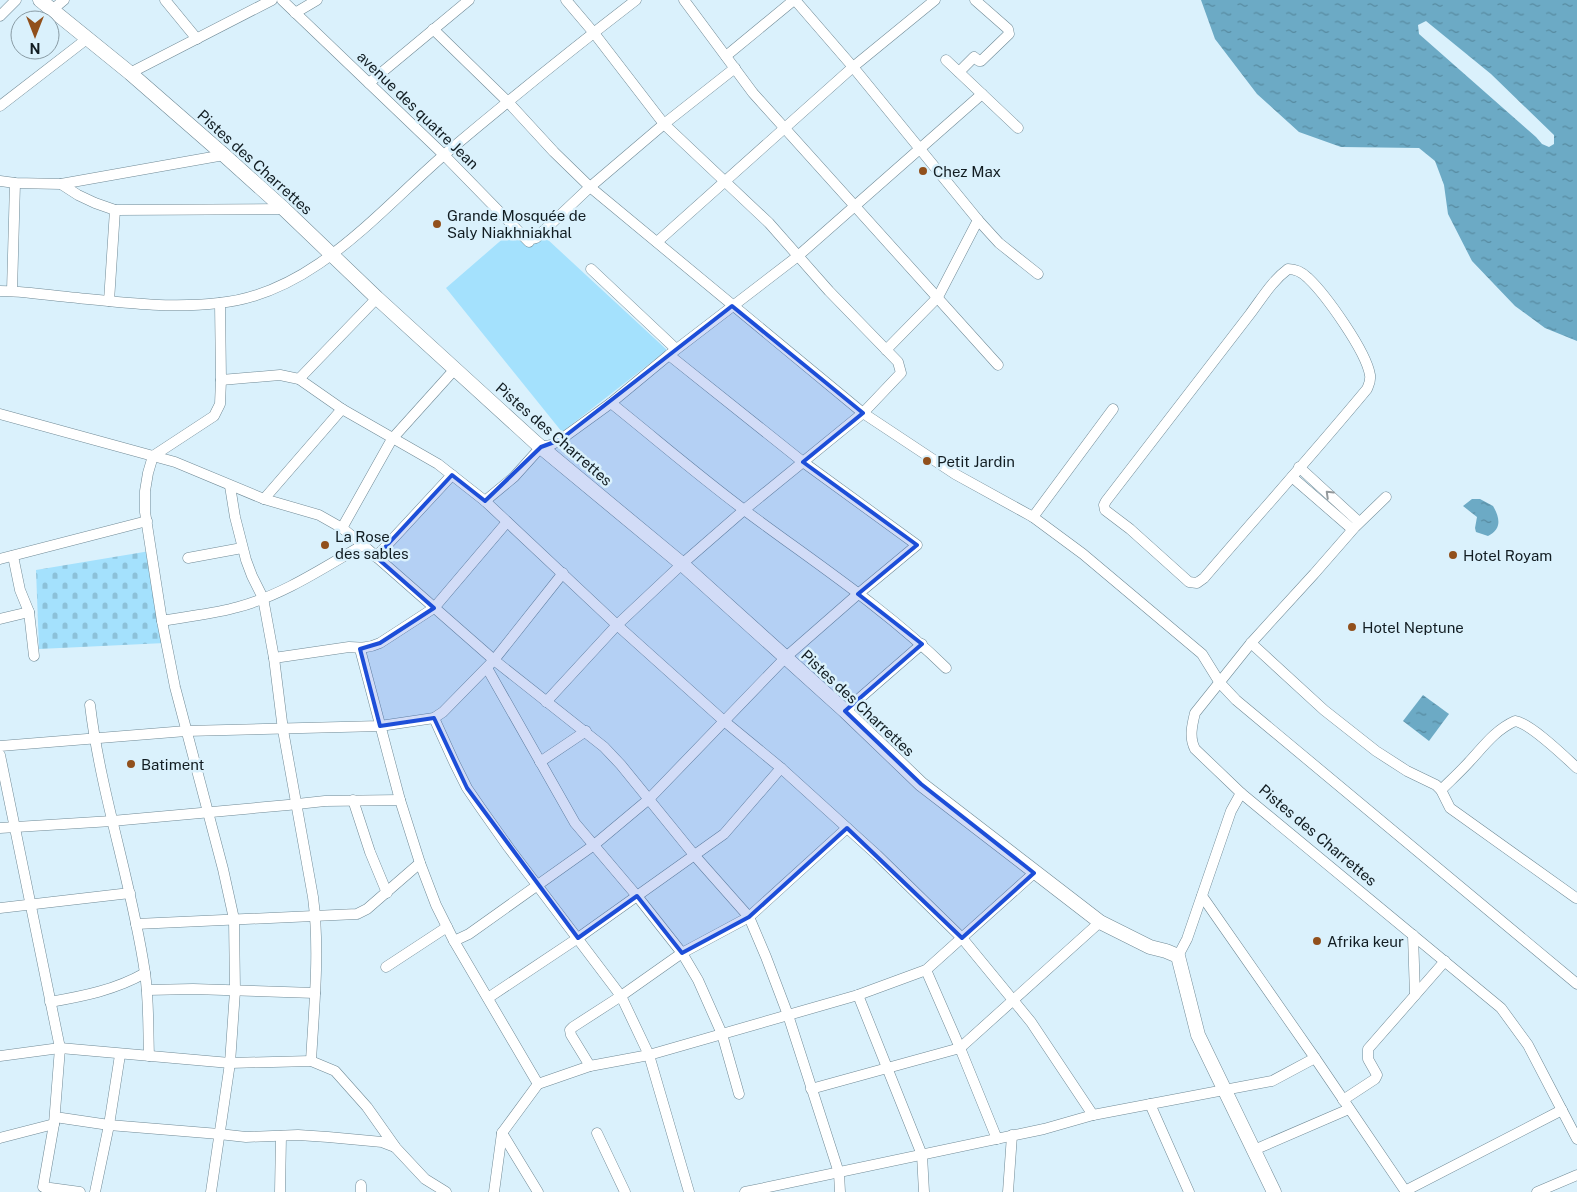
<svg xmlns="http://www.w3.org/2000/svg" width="1577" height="1192" font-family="'Public Sans',sans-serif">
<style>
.grass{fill:#a4e1fd}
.cemetery{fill:url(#cemetery-stones)}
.water{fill:url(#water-ripples)}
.pier{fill:#daf1fc}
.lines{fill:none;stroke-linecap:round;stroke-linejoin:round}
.minor-casing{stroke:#708a96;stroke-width:11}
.secondary-casing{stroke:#708a96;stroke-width:15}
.minor{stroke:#fff;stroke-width:10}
.secondary{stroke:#fff;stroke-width:14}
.oneway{stroke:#94999c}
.marked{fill:#1d4ed8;fill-opacity:0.2;stroke:#1d4ed8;stroke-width:4;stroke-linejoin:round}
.poi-dot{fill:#91501c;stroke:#daf1fc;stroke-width:2}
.labels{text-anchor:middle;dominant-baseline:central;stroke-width:5;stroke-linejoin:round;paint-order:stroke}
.street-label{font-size:15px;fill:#121d22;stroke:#daf1fc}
.poi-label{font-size:15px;fill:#121d22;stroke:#daf1fc;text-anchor:start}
</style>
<defs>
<pattern id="cemetery-stones" width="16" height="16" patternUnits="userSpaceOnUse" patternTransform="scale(1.25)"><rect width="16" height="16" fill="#a4e1fd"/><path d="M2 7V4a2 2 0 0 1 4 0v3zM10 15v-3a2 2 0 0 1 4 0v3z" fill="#8cc1d9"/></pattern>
<pattern id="water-ripples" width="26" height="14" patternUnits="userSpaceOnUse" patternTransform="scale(1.25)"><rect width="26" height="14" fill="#6caac5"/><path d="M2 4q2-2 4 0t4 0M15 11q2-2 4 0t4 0" fill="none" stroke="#578aa0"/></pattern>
</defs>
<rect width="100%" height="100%" fill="#daf1fc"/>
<polygon class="grass" points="506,236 531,242 546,238 667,350 562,432 446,288"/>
<polygon class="cemetery" points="150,551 165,643 39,649 36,570"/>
<g class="water">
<polygon points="1201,0 1577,0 1577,341 1545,328 1515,306 1472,261 1448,214 1444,185 1435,161 1419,148 1341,147 1299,132 1257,94 1215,39"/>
<path d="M1472 499H1480L1493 506C1500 518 1502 529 1488 536L1476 532 1475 528 1477 517 1463 506Z"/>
<polygon points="1423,695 1449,714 1429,741 1403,721"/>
</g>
<polygon class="pier" points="1426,21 1491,74 1554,135 1554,144 1549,147 1542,144 1536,137 1419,34 1418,25"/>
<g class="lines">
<defs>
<g id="minor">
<polyline points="165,0 197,39"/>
<polyline points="282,0 444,155 529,242 529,240 536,238 590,187 664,124 735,68"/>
<polyline points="684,0 753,93 998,365"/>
<polyline points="795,0 853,67 978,220 999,243 1038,274"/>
<polyline points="52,10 64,0"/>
<polyline points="295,13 317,0"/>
<polyline points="0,16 16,0"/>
<polyline points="433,29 508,102 554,152 590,187 863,413 955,474 1033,517 1083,554 1202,654 1220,683 1236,700 1577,984"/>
<polyline points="726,56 794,0"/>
<polyline points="946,60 1018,128"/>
<polyline points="959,72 974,57 979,61 981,61 1009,34 1008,29 975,0"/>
<polyline points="130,73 272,0"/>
<polyline points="369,83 469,0"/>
<polyline points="0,106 88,38"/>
<polyline points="0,181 15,183 61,184 78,195 95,203 115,210 284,209"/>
<polyline points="61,184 224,155"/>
<polyline points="657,242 853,67 935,0"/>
<polyline points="591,269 676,349"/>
<path d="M1288 269C1296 269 1303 273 1308 278 1326 295 1366 351 1370 375 1371 381 1369 384 1367 389 1314 453 1258 515 1204 578L1197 583 1189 582 1130 529 1105 510 1104 505 1106 501 1250 314C1262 298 1272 281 1288 269Z"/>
<path d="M0 291C23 291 45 295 68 297 118 302 168 309 219 303 312 294 378 212 445 154 508 101 571 50 636 0"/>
<polyline points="12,291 15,183"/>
<polyline points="109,301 115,210"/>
<polyline points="220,303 221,380 280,375 299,379 342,409 438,464 485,501 617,625 724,721 781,768 877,855 962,938 1031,1022 1093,1115"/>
<polyline points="886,350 938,297 978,220"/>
<polyline points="299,379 377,298"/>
<path d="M611 403C656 439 700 477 747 512 814 562 886 609 946 668"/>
<polyline points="0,414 175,462 264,499 319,515 342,528 363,545 494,660 604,747 621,765 695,856 749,917 766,957 788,1015 839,1173 840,1192"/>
<polyline points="1299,467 1359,522"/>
<polyline points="1292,477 1352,529"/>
<path d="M230 486 235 517 246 560 252 576 263 598 274 658 283 730 313 897C320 951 314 1007 311 1061"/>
<polyline points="264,499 342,409"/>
<polyline points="485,501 514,477 541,447 551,445 560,440 611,403 669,355 798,256 982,94"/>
<polyline points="1033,517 1113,409"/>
<polyline points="342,528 392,439 455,369"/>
<polyline points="13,556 20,590 29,612 34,656"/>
<polyline points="376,557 452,475"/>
<polyline points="188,558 242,548"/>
<polyline points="0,559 147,521"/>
<polyline points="0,619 29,612"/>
<path d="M162 621C187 616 214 614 238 607 283 595 323 568 363 545"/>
<polyline points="1251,643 1324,710 1376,751 1407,771 1436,785 1441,790 1450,808 1576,898"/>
<polyline points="360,649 400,800 420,863 436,905 454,941 538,1084"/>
<path d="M274 658 349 647C361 648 369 648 380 643L434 608 507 522"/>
<polyline points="487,668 575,823 637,896 682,953 698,980 722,1034 739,1094"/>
<polyline points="546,702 617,625 682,564 744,510 863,413 901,373 898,362 829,291 769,223 664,124 594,33 566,0"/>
<path d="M90 705C101 796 132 883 145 973 149 1000 148 1029 149 1056"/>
<polyline points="845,711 922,644"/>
<polyline points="434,718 454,762 467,788 480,807 509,848 621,996 649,1055 689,1192"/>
<polyline points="0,746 186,731 380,726 434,718 443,712 494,660 563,573"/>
<polyline points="0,755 60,1048 54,1124 43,1187 80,1192"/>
<polyline points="540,762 586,731"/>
<path d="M1441 790C1450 781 1460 772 1469 762 1483 747 1495 730 1515 721 1530 723 1564 756 1577 768"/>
<path d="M1241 793 1195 749C1189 738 1192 725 1195 713L1251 643 1314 574 1355 527 1386 497"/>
<polyline points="353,800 370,852 387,893"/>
<polyline points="0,828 112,821 288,805 325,801 400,800"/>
<polyline points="1202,896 1315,1058 1406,1192"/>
<polyline points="0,908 130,893"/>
<polyline points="136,924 357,914 367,909 420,863"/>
<polyline points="1413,935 1415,995"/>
<polyline points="454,941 469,934 594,845 649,799 786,657 858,594 917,545 803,462 669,355"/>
<polyline points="1178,956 1187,939 1231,811 1241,793 1501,1008 1528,1045 1577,1139"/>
<polyline points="386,967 447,927"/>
<polyline points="926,970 960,1048 997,1139"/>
<polyline points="147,990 193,989 315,993"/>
<polyline points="858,995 922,1155 924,1192"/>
<polyline points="488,998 578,938 724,834 781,768"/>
<path d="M50 1002C84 996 115 990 145 973"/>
<polyline points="0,1056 60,1048 230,1063 311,1061 335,1071 367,1107 396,1148 425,1179 446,1192"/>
<polyline points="590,1066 571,1035 570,1030 573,1027 621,996 682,953 749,917 847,828"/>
<polyline points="811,1089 960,1048 1100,922"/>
<polyline points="1343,1100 1375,1079 1377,1075 1368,1059 1368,1049 1445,961"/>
<polyline points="1150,1104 1189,1192"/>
<polyline points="55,1117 109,1125 219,1134 246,1137 298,1135 328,1137 382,1142 395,1147"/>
<polyline points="502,1133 538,1192"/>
<polyline points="597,1133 625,1192"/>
<polyline points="0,1138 54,1124"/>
<polyline points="1254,1150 1349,1109"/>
<polyline points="1405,1191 1562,1110"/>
<polyline points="95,1192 109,1125 120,1055"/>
<polyline points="211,1192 230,1063 235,991 234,919 223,869 175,687 162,621 145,512 145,491 148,473 153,456 214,416 220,404 221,380"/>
<polyline points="280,1192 281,1136"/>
<polyline points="361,1192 361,1185"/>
<polyline points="494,1192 502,1133 538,1084 590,1066 649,1055 858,995 926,970 1034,873"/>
<polyline points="745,1192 1044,1129 1093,1115 1272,1081 1315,1058"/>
<polyline points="1008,1192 1012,1135"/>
<polyline points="1537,1192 1577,1175"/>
</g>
<polyline id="secondary" points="40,0 130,73 224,155 284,209 377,298 536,443 682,564 845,711 921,784 1100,922 1150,947 1166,951 1178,956 1198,1035 1274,1192"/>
</defs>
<use href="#minor" class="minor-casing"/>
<use href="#secondary" class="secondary-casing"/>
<use href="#minor" class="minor"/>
<use href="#secondary" class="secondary"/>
</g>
<defs><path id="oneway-chevron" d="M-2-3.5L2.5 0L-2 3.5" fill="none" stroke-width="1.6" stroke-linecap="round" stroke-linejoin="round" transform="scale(1.25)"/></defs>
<use class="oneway" href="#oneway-chevron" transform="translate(1329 494) rotate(-136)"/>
<path class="marked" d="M732 306 863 413 803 462 917 545 858 594 922 644 845 711 921 784 1034 873 962 938 847 828 749 917 682 953 637 896 578 938 467 788 434 718 380 726 360 649 380 643 434 608 376 557 452 475 485 501 541 447 560 440Z"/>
<g class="poi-dot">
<circle cx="923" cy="171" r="5"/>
<circle cx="437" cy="224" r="5"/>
<circle cx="927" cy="461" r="5"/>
<circle cx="325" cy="545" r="5"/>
<circle cx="1453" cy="555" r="5"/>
<circle cx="1352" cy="627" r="5"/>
<circle cx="131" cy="764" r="5"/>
<circle cx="1317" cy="941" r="5"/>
</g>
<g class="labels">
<g class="street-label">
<text transform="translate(418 110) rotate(44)">avenue des quatre Jean</text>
<text transform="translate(255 162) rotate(42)">Pistes des Charrettes</text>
<text transform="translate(554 434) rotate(41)">Pistes des Charrettes</text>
<text transform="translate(858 703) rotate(43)">Pistes des Charrettes</text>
<text transform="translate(1318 835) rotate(40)">Pistes des Charrettes</text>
</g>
<g class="poi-label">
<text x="933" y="171">Chez Max</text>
<text x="447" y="215">Grande Mosquée de<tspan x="447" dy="17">Saly Niakhniakhal</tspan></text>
<text x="937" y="461">Petit Jardin</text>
<text x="335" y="536">La Rose<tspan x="335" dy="17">des sables</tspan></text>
<text x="1463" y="555">Hotel Royam</text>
<text x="1362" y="627">Hotel Neptune</text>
<text x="141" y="764">Batiment</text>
<text x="1327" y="941">Afrika keur</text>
</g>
</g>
<g transform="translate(35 35) rotate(180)"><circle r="24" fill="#daf1fc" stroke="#8a9ca5"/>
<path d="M0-4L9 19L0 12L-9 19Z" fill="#91501c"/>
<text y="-8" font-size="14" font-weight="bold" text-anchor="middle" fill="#121d22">N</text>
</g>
</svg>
